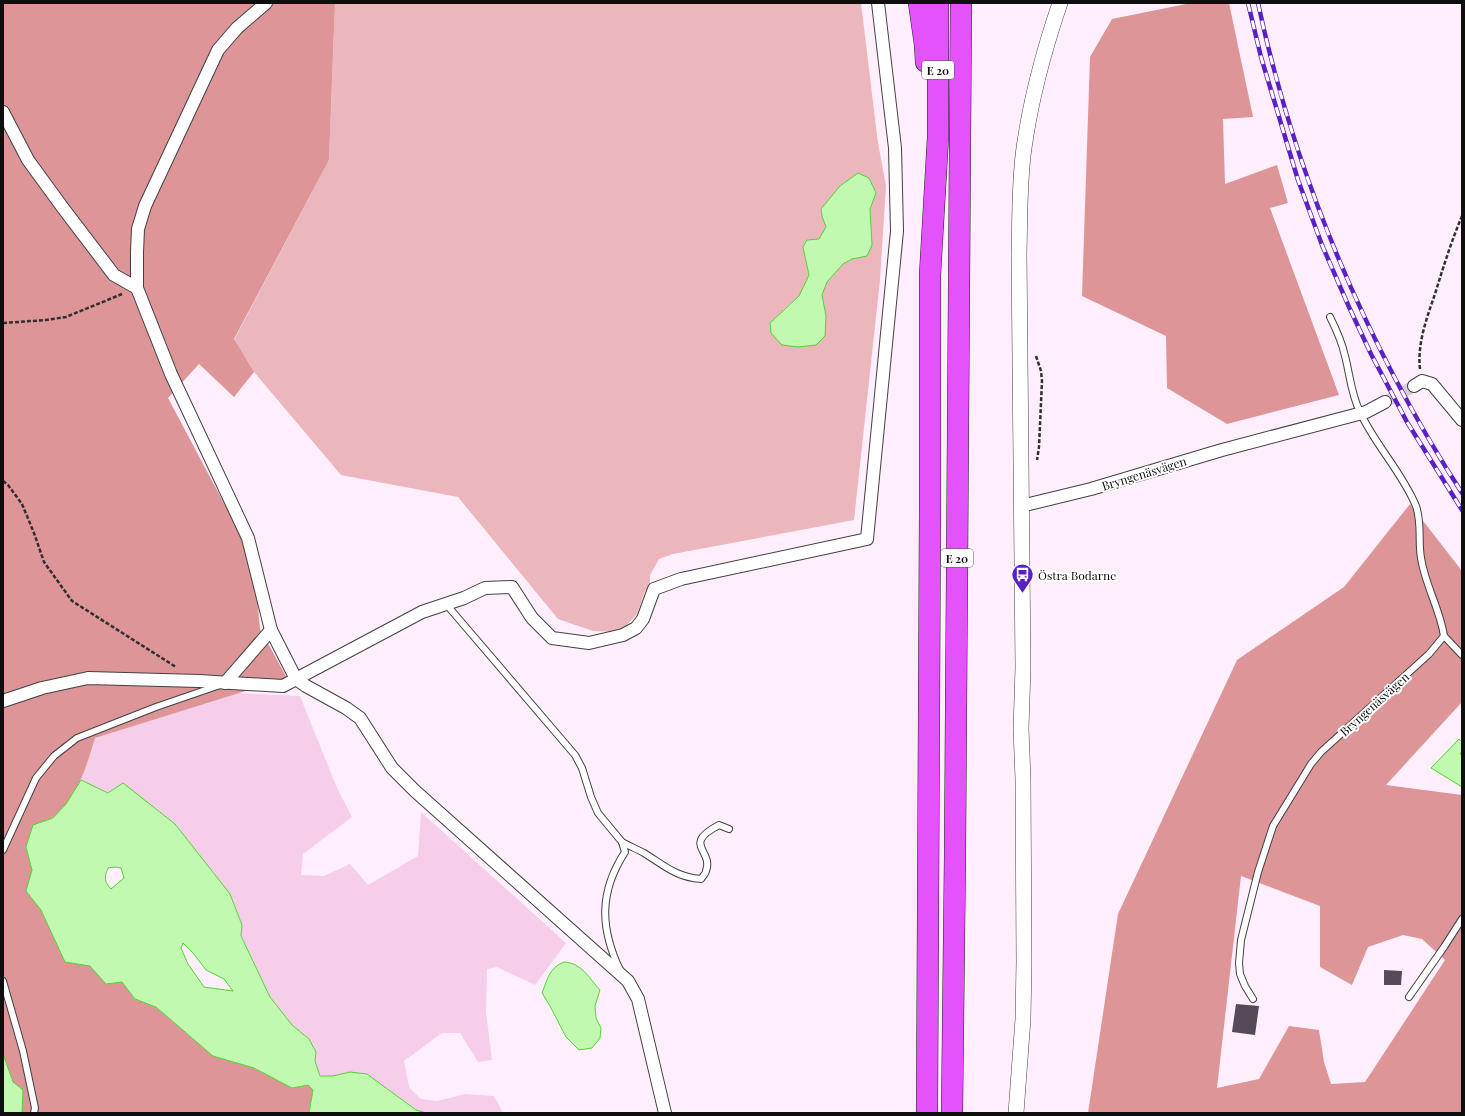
<svg xmlns="http://www.w3.org/2000/svg" width="1465" height="1116" font-family="'Playfair Display',serif">
<style>
.farmland{fill:#f6cee9}
.green{fill:#ebb7bd;fill-rule:evenodd}
.forest{fill:#dd9598;fill-rule:evenodd}
.water{fill:#c1f9b1;stroke:#54d335;fill-rule:evenodd}
.building{fill:#554a57}
.lines{fill:none;stroke-linecap:round;stroke-linejoin:round}
.minor-tunnel{stroke:#dbcdd8;stroke-width:12;stroke-dasharray:12 6;stroke-linecap:butt}
.service-casing{stroke:#414141;stroke-width:8}
.minor-casing{stroke:#414141;stroke-width:14}
.tertiary-casing{stroke:#414141;stroke-width:16}
.motorway-casing{stroke:#1f1f1f;stroke-width:22}
.path{stroke:#303030;stroke-width:2.5;stroke-dasharray:4 2;stroke-linecap:butt}
.service{stroke:#fff;stroke-width:6}
.minor{stroke:#fff;stroke-width:12}
.tertiary{stroke:#fff;stroke-width:15}
.motorway{stroke:#e352fa;stroke-width:21}
.rail-casing{stroke:#5b20c5;stroke-width:4.5}
.rail{stroke:#fff;stroke-width:3;stroke-dasharray:9;stroke-linecap:butt}
.labels{text-anchor:middle;dominant-baseline:central;stroke-width:4;stroke-linejoin:round;paint-order:stroke}
.shield{fill:#fff;stroke:#565656;stroke-width:1}
.shield-label{font-size:11px;font-weight:bold;fill:#0e0e0e}
.street-label{font-size:12px;fill:#0e0e0e;stroke:#fff}
.poi-label{font-size:12px;fill:#0e0e0e;stroke:#fff;text-anchor:start}
</style>
<rect width="100%" height="100%" fill="#ffeffc"/>
<polygon class="farmland" points="238,693 300,696 337,788 352,817 303,854 301,875 324,876 350,864 368,885 418,856 421,812 566,943 535,985 497,967 487,969 486,1012 492,1060 478,1062 460,1033 442,1033 404,1061 409,1087 421,1099 437,1101 465,1094 494,1096 503,1113 426,1113 416,1110 367,1074 350,1072 333,1076 320,1076 315,1061 316,1052 309,1039 292,1025 270,997 241,935 242,925 223,885 175,824 123,783 108,793 81,780 95,738"/>
<path class="green" d="M335 3H861L878 143 886 186 880 280 854 520 673 554 659 559 650 575V586L645 591 637 614 626 626 615 632 593 631 558 619 458 497 341 475 254 372 234 340 329 160ZM876 193 870 209 871 224 867 256 852 259 843 264 827 282 822 295 826 316 825 336 816 345 783 310 799 296 809 275 803 247 807 240 819 239 826 227 822 216Z"/>
<g class="forest">
<path d="M3 3H335L329 160 234 339 254 372 234 397 199 364 168 398 243 539 256 585 260 629 287 678 95 738C87 764 77 801 53 817 48 821 39 823 33 825L26 847 32 870 26 891 41 910 65 962 90 966 106 984 122 982 135 999 156 1007 213 1056 254 1068 292 1088 308 1085 313 1090 309 1113H22L23 1090 13 1082 3 1054Z"/>
<polygon points="1191,3 1229,3 1253,117 1223,119 1225,184 1277,165 1288,203 1270,208 1339,395 1227,424 1167,388 1166,336 1082,296 1090,57 1112,19"/>
<path d="M1410 504 1462 571V702L1386 785 1462 795V1113H1088L1118 914 1237 660 1344 587ZM1241 876 1320 906V967L1352 985 1368 947 1403 935 1422 939 1445 960 1365 1082 1331 1084 1324 1062 1319 1030 1289 1026 1259 1079 1217 1088Z"/>
</g>
<g class="water">
<polygon points="858,173 869,178 876,193 870,209 872,245 867,256 852,259 843,264 827,282 822,295 826,316 825,336 816,345 798,347 782,345 771,333 770,323 799,296 809,275 803,247 807,240 819,239 826,227 822,216 821,209 840,186"/>
<polygon points="1459,739 1462,742 1462,753 1460,753 1462,756 1462,787 1431,768"/>
<path d="M81 780 108 793 123 783 175 824 223 885 230 894 242 925 241 936 270 997 292 1025 309 1039 316 1052 315 1061 320 1076H333L350 1072 367 1074 416 1110 426 1113H309L313 1090 308 1085 292 1088 254 1068 213 1056 156 1007 135 999 122 982 106 984 90 966 65 962 41 910 26 891 32 870 26 847 33 825 53 818 66 804ZM115 867 121 868 124 878 111 889C104 881 104 878 108 868ZM183 943 193 953 206 970 224 979 233 991 204 987 188 964 181 948Z"/>
<path d="M564 962C582 963 589 978 600 990L595 1006 596 1018 601 1028 600 1038 592 1048 579 1050 566 1037 550 1006 542 993C548 978 549 968 564 962Z"/>
<polygon points="3,1054 13,1082 23,1090 22,1113 3,1113"/>
</g>
<g class="building">
<polygon points="1384,970 1402,971 1401,985 1384,985"/>
<polygon points="1236,1004 1259,1006 1255,1035 1232,1032"/>
</g>
<g class="lines">
<polyline class="minor-tunnel" points="1385,402 1414,386"/>
<defs>
<g id="service">
<path d="M446 604 575 755 582 768 591 797 598 813 622 842 625 852C599 892 600 928 620 970"/>
<polyline points="1444,636 1462,655"/>
<path d="M622 842C629 846 637 849 644 853 665 866 676 877 701 879 703 876 706 873 706 871 714 850 681 845 719 825L729 829"/>
<polyline points="3,850 36,778 54,756 77,738 156,707 220,685"/>
<polyline points="3,981 23,1051 35,1108 34,1113"/>
<polyline points="1409,997 1444,947 1462,919"/>
<path d="M1253 999 1245 986 1240 974 1239 963 1241 940 1258 872 1273 826 1311 764 1321 752 1429 654 1444 636C1440 609 1425 585 1421 558 1418 541 1422 523 1416 506 1402 472 1375 445 1360 412 1351 394 1350 375 1345 356 1342 342 1336 329 1330 317"/>
</g>
<g id="minor">
<polyline points="3,112 28,160 63,208 114,275 137,288"/>
<polyline points="1414,386 1422,381 1432,384 1462,420"/>
<polyline points="1021,506 1091,489 1222,450 1366,412 1385,402"/>
<polyline points="225,683 271,630"/>
<polyline points="3,701 42,688 88,678 199,681 283,686 296,679 271,630 248,538 171,374 137,288 137,252 138,229 145,206 218,50 237,28 266,3"/>
<polyline points="665,1113 638,999 628,981 415,791 392,768 360,718 346,708 306,686 296,679 422,612 464,598 485,588 512,587 532,618 552,638 589,643 623,635 636,628 643,619 654,589 681,579 867,539 897,231 895,148 878,3"/>
</g>
<path id="tertiary" d="M1016 1113 1023 1019 1024 962 1023 779 1021 729 1023 668 1019 254C1020 219 1019 183 1024 148 1031 98 1044 50 1060 3"/>
<g id="motorway">
<polyline points="919,3 925,45 926,62"/>
<polyline points="927,1113 930,506 930,275 938,137 938,3"/>
<polyline points="952,1113 955,854 961,3"/>
</g>
</defs>
<use href="#service" class="service-casing"/>
<use href="#minor" class="minor-casing"/>
<use href="#tertiary" class="tertiary-casing"/>
<use href="#motorway" class="motorway-casing"/>
<g class="path">
<polyline points="3,323 46,320 66,317 122,294"/>
<polyline points="1036,356 1041,371 1042,381 1039,447 1037,460"/>
<path d="M1420 369C1417 344 1427 317 1435 294 1443 268 1451 242 1462 216"/>
<polyline points="3,481 8,485 22,504 34,533 44,562 72,601 176,667"/>
</g>
<use href="#service" class="service"/>
<use href="#minor" class="minor"/>
<use href="#tertiary" class="tertiary"/>
<use href="#motorway" class="motorway"/>
<defs>
<g id="rail">
<polyline points="1248,3 1261,57 1298,180 1322,245 1349,307 1371,354 1407,422 1462,510"/>
<path d="M1258 3C1295 176 1366 344 1462 493"/>
</g>
</defs>
<use href="#rail" class="rail-casing"/>
<use href="#rail" class="rail"/>
</g>
<defs>
<symbol id="bus-pin" viewBox="-11 -11 22 30"><path d="M0 17L-7.5 6A9.5 9.5 0 1 1 7.5 6Z" fill="#5b20c5" stroke="#fff"/><path d="M-5-6H5V4H4V6H2V4H-2V6H-4V4H-5ZM-3.5-4V0h7V-4ZM-3.5 1.2v1.5H-2V1.2ZM2 1.2v1.5H3.5V1.2Z" fill="#fff"/></symbol>
</defs>
<g fill-rule="evenodd">
<use href="#bus-pin" x="1010" y="562" width="25" height="34"/>
</g>
<g class="labels">
<g class="shield">
<rect x="922" y="61" width="32" height="18" rx="3"/>
<rect x="941" y="549" width="32" height="18" rx="3"/>
</g>
<g class="shield-label">
<text x="938" y="70">E 20</text>
<text x="957" y="558">E 20</text>
</g>
<g class="street-label">
<text transform="translate(1144 473) rotate(-17)">Bryngenäsvägen</text>
<text transform="translate(1374 704) rotate(-42)">Bryngenäsvägen</text>
</g>
<g class="poi-label">
<text x="1038" y="575">Östra Bodarne</text>
</g>
</g>
<rect width="1465" height="1116" fill="none" stroke="#0e0e0e" stroke-width="8"/>
</svg>
